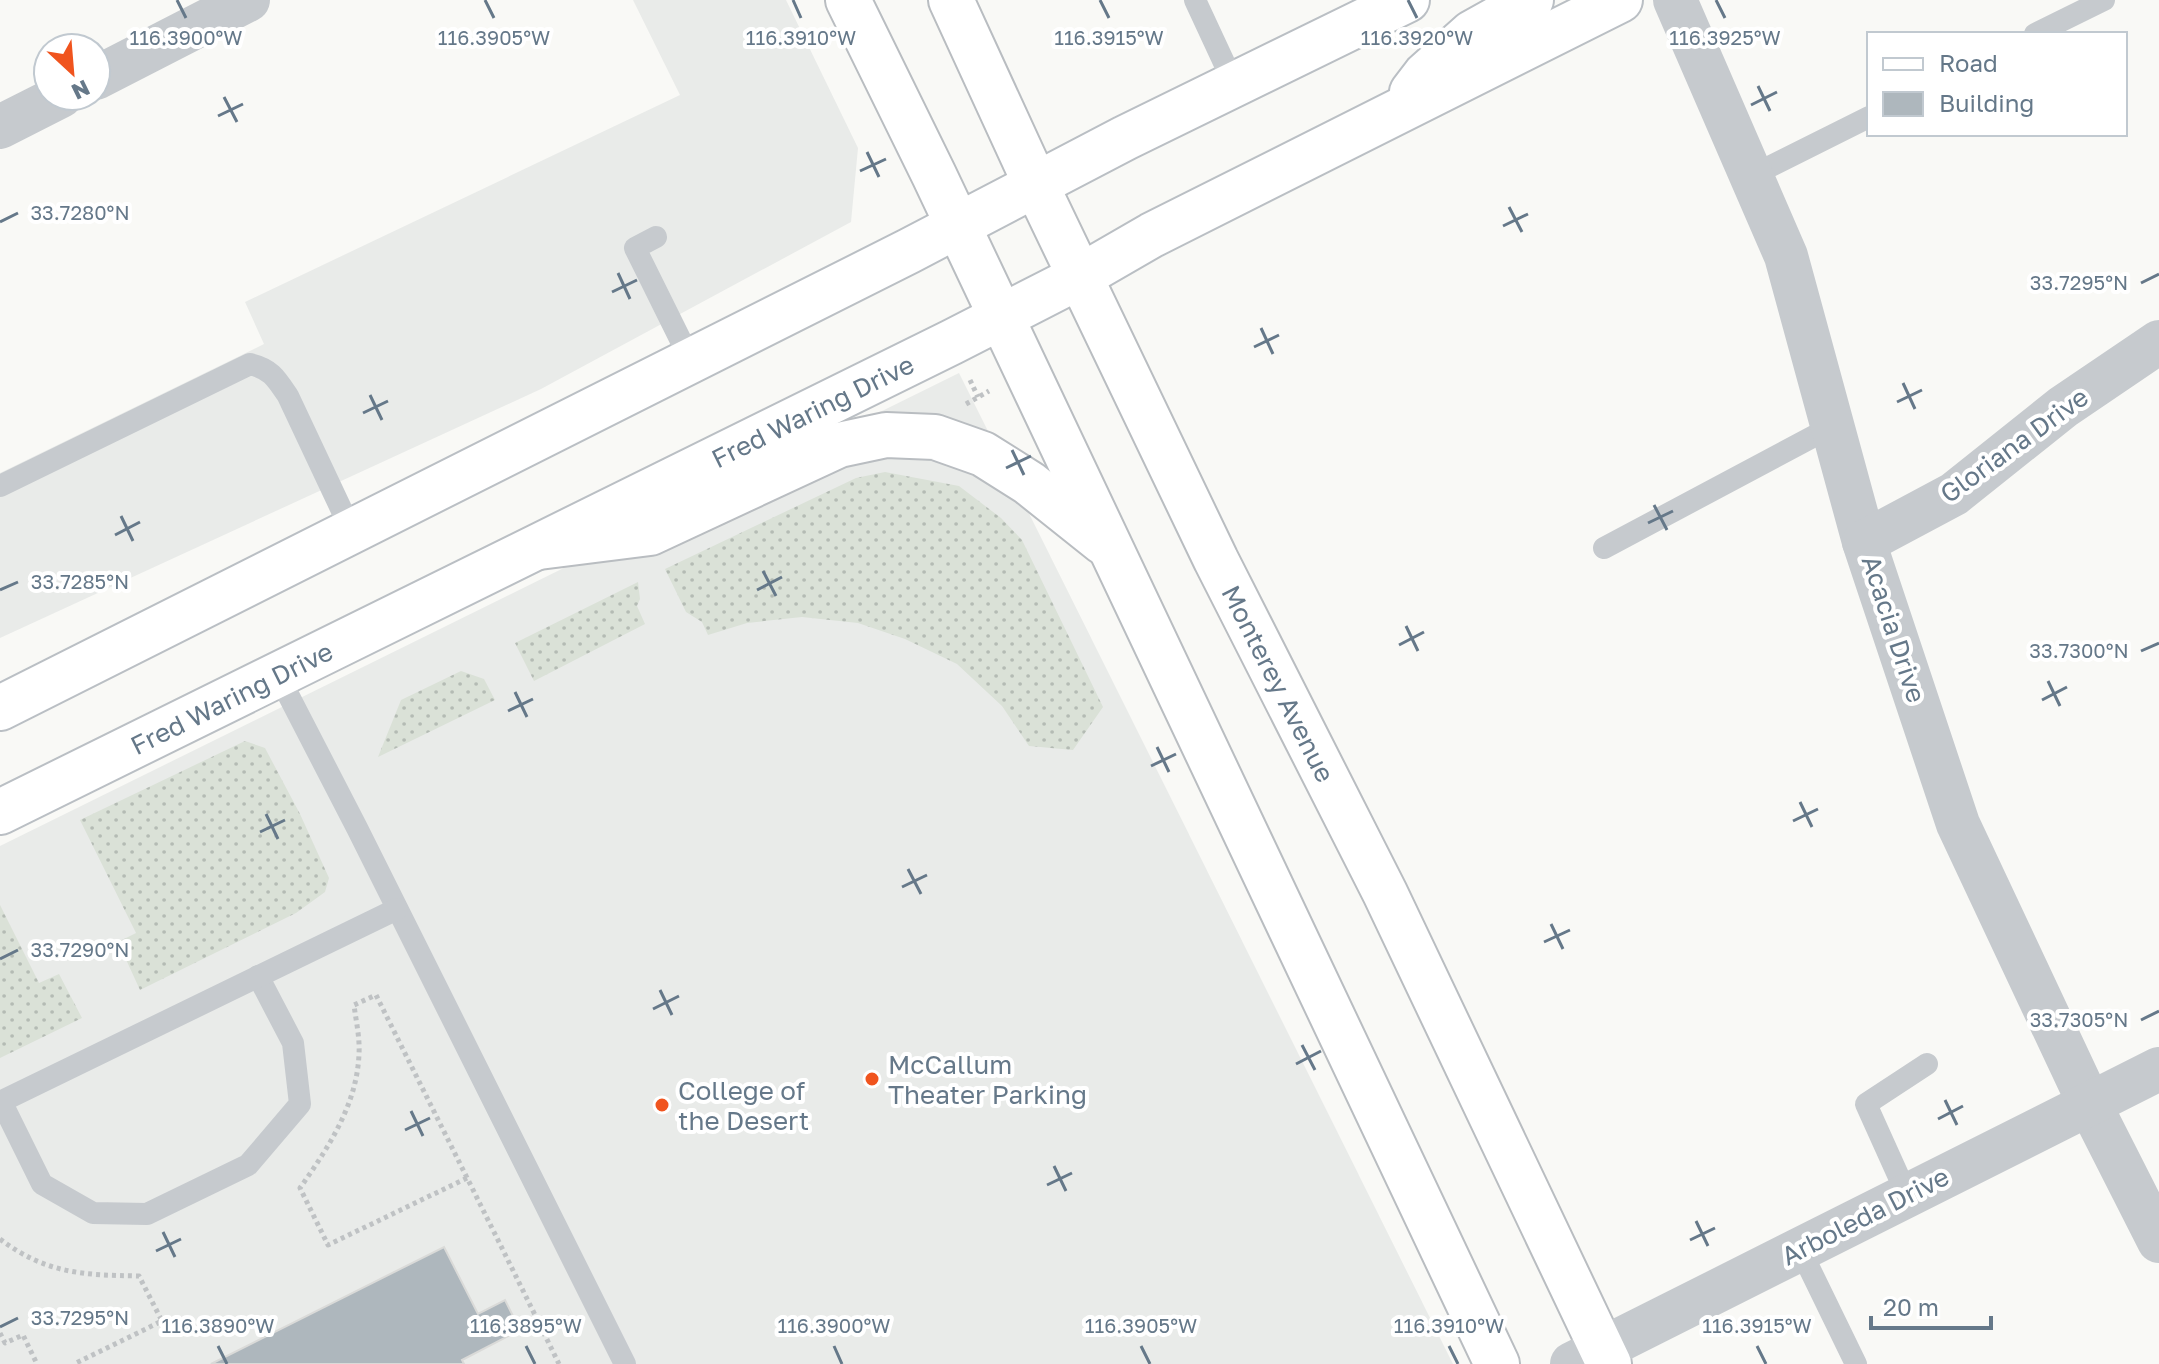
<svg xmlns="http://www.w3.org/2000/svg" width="2159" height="1364" font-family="'Golos Text',sans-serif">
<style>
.built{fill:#e9ebe9}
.grass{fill:url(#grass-dots)}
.building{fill:#aeb7bd;stroke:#dadad8;stroke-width:2}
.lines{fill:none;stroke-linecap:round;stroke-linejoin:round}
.secondary-casing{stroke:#babfc4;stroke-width:48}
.primary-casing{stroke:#b9bdc1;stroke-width:48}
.path{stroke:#bfc2c4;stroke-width:5;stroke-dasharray:4 4;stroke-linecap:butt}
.service{stroke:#c6cace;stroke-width:22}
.minor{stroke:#c6cace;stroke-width:44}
.secondary{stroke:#fff;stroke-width:44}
.primary{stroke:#fff;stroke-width:44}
.ticks{fill:none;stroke:#657889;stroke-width:3}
.poi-dot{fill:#f0541e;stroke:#fff;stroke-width:3}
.labels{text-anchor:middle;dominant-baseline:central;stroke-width:8;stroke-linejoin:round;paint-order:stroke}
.street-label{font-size:26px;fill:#657889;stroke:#fff}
.poi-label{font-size:26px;fill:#657889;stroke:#fff;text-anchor:start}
.ticks-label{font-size:20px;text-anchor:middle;fill:#657889;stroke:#fff;stroke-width:8;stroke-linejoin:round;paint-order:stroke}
</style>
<defs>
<pattern id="grass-dots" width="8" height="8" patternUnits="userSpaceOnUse" patternTransform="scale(2)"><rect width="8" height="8" fill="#dae1d7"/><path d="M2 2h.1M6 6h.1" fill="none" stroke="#b4bbb4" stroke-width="1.8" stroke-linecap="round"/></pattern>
</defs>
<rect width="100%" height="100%" fill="#f9f9f6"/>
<g class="built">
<polygon points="633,0 786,0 858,148 851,222 541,389 0,638 0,473 264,344 245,302 680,95"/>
<polygon points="959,373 1453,1364 0,1364 0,846"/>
</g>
<g class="grass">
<polygon points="885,472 959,486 1001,518 1022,540 1103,707 1073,750 1029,746 1002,706 957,664 905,639 858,623 802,617 747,623 708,635 702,622 686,612 665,569 856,478"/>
<polygon points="638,582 640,599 637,606 645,624 534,681 515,643"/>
<polygon points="461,671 484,679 495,700 378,757 401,700"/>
<polygon points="245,741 265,748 300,814 329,878 325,892 296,913 140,990 118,942 136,933 80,820"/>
<polygon points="0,905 39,983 59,974 82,1018 0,1058"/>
</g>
<polygon class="building" points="444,1247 478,1314 505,1300 520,1330 462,1360 464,1364 211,1364"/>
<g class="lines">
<defs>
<g id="secondary">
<polyline points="1412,92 1425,75 1472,33 1531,0"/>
<polyline points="0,708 909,251 1125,138 1407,0"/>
<path id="s1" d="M0 812 952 342 1081 276 1152 235 1620 0"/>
</g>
<g id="primary">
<polyline points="848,0 934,175 1497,1364"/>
<path id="s2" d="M951 0 1036 185 1216 560 1385 893 1609 1364"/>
<polyline points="539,547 650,533 839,445 886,435 935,437 983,454 1029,483 1103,542"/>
</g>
</defs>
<use href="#secondary" class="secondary-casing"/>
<use href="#primary" class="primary-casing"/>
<g class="path">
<polyline points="970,380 978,397"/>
<polyline points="966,404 989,391"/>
<path d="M467 1178 328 1245 300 1188C328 1148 357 1105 359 1054 360 1038 356 1021 354 1005L376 995C437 1118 499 1241 559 1364"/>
<path d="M0 1239C46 1274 84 1275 139 1276L162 1321 74 1364"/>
<polyline points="0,1333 5,1343 23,1335 37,1364"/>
</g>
<g class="service">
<polyline points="1195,0 1234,84"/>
<polyline points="2035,34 2104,0"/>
<polyline points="1751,176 1869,117"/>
<polyline points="656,237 635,248 691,361"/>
<path d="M0 486 250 364C271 369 276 378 288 396L352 532"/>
<polyline points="1604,548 1833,426"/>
<polyline points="278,675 357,828 625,1364"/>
<polyline points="1,1101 42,1184 93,1213 147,1214 248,1165 300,1104 293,1043 258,976"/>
<polyline points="0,1102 397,909"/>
<polyline points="1907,1195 1866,1104 1927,1064"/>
<polyline points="1800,1249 1856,1364"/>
</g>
<g class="minor">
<polyline points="1675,0 1786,256 1864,542 1958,824 2089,1103 2159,1241"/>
<polyline points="96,78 248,0"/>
<polyline points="0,127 61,96"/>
<polyline points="1864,542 1954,494 2063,407 2159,342"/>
<polyline points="1572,1364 2159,1069"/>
</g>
<use href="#secondary" class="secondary"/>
<use href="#primary" class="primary"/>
</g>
<path class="ticks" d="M177 0 186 18M485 0 494 18M793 0 801 18M1100 0 1109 18M1408 0 1417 18M1716 0 1725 18M1758 86 1770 111M224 97 237 122M1751 105 1777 92M218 116 243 104M867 152 879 177M860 171 886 159M1509 207 1522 232M0 222 18 213M1503 226 1528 214M618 273 630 299M2141 283 2159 274M612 292 637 280M1261 328 1273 354M1254 347 1279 335M1903 383 1915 409M370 395 382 420M1897 402 1922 390M363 413 388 401M1012 450 1024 475M1006 468 1031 456M1654 505 1667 530M121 516 133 541M1648 523 1673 511M115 535 140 522M763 571 776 596M0 590 18 582M757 590 782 577M1406 626 1418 651M1399 645 1424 632M2141 651 2159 643M2048 681 2060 706M515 692 527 717M2042 700 2067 687M508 711 533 699M1157 747 1169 772M1151 766 1176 754M1800 802 1812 827M266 814 278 839M1793 821 1818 809M260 832 285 820M908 869 921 894M902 887 927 875M1551 924 1563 949M1544 942 1570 930M0 959 18 950M660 990 672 1015M653 1009 679 996M2141 1020 2159 1011M1302 1045 1315 1070M1296 1064 1321 1051M1945 1100 1957 1125M411 1111 423 1136M1938 1119 1963 1106M405 1130 430 1118M1054 1166 1066 1191M1047 1185 1072 1173M1696 1221 1708 1246M163 1232 175 1257M1690 1240 1715 1228M156 1251 181 1239M0 1327 18 1318M218 1346 227 1364M526 1346 535 1364M834 1346 842 1364M1141 1346 1150 1364M1449 1346 1458 1364M1757 1346 1766 1364"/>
<g class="poi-dot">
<circle cx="872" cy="1079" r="8"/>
<circle cx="662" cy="1105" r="8"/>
</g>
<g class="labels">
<g class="street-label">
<text stroke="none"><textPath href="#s1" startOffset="906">Fred Waring Drive</textPath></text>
<text transform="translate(2014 445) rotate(-36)">Gloriana Drive</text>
<text transform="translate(1894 629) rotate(72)">Acacia Drive</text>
<text stroke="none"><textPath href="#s2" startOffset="758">Monterey Avenue</textPath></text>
<text stroke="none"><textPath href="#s1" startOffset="258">Fred Waring Drive</textPath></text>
<text transform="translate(1865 1216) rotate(-27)">Arboleda Drive</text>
</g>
<g class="poi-label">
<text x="888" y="1064">McCallum<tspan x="888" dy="30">Theater Parking</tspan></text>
<text x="678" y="1090">College of<tspan x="678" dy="30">the Desert</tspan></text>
</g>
</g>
<g class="ticks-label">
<text x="801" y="45">116.3910°W</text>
<text x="1725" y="45">116.3925°W</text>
<text x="186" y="45">116.3900°W</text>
<text x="494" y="45">116.3905°W</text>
<text x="1109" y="45">116.3915°W</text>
<text x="1417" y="45">116.3920°W</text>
<text x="80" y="220">33.7280°N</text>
<text x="2079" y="290">33.7295°N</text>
<text x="80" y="589">33.7285°N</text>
<text x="2079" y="658">33.7300°N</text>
<text x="80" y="957">33.7290°N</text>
<text x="2079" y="1027">33.7305°N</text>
<text x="80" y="1325">33.7295°N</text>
<text x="218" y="1333">116.3890°W</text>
<text x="526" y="1333">116.3895°W</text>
<text x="834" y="1333">116.3900°W</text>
<text x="1141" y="1333">116.3905°W</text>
<text x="1449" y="1333">116.3910°W</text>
<text x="1757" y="1333">116.3915°W</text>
</g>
<rect x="1867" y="32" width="260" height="104" fill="#ffffff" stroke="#c1c9d0" stroke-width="2"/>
<rect x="1883" y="58" width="40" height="12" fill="#ffffff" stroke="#c1c9d0" stroke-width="2"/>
<text x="1939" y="72" font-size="24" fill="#657889">Road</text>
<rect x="1883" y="92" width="40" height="24" fill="#aeb7bd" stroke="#c1c9d0" stroke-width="2"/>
<text x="1939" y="112" font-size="24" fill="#657889">Building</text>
<g transform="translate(72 72) rotate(154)"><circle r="38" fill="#ffffff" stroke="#c1c9d0" stroke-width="2"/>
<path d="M0-6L14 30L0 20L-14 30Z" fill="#f0541e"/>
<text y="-12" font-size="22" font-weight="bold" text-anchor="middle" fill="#657889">N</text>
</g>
<path d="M1871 1316v12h120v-12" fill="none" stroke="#657889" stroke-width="4"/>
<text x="1883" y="1316" font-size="24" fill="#657889" stroke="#ffffff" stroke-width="6" paint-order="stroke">20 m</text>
</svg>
